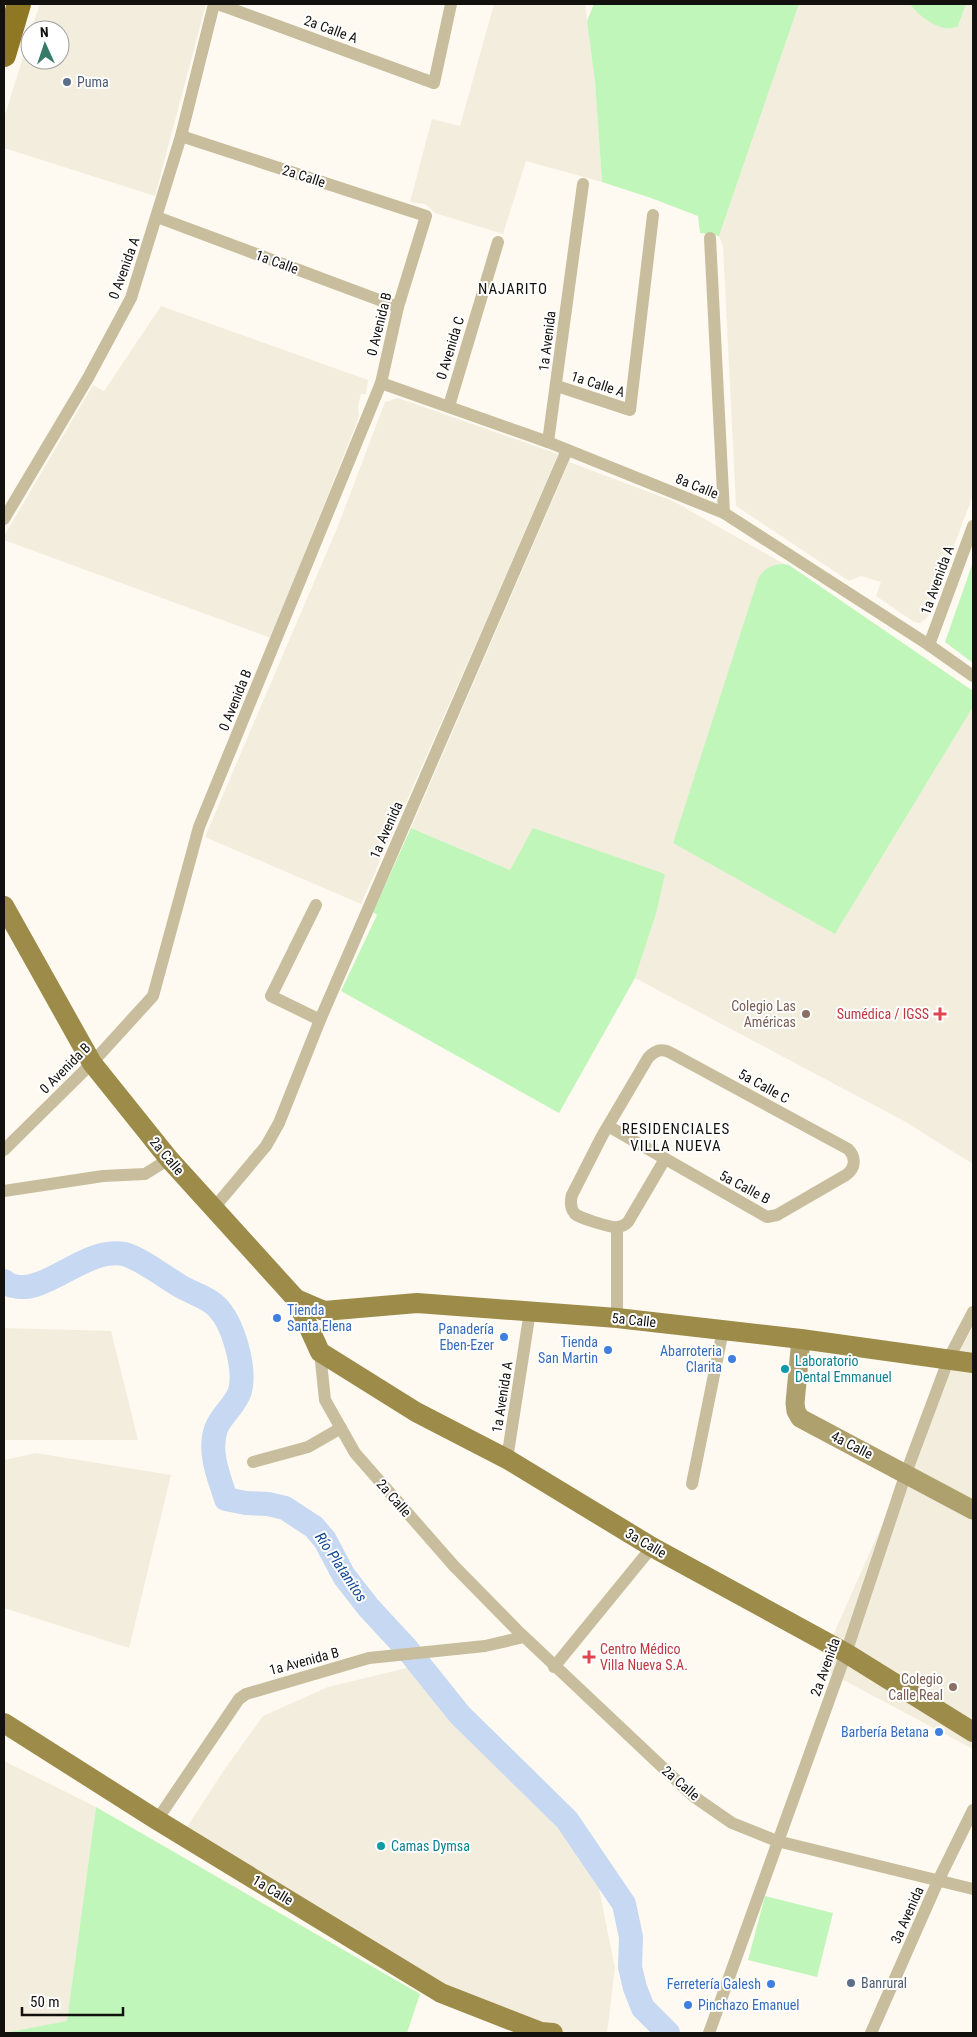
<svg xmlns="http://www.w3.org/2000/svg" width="977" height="2037" font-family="'Roboto Condensed',sans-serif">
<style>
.built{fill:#f3eddd}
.green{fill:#c1f6ba}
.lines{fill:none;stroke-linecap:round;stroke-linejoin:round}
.river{stroke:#c6d8f2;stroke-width:24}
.street{stroke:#c8be9d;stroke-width:12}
.secondary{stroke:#afa16d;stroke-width:19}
.primary{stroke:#9d8b49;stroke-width:20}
.highway{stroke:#8e7823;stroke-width:24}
.service-dot{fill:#5c6f8a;stroke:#fff;stroke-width:2}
.education-dot{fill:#8d6e63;stroke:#fff;stroke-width:2}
.health-dot{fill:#e0444e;stroke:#fff;stroke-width:2}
.shop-dot{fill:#3f7fe0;stroke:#fff;stroke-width:2}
.culture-dot{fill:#0f9aa8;stroke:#fff;stroke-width:2}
.labels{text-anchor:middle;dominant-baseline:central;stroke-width:4;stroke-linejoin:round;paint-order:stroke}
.street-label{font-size:14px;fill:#12110e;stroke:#fff}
.service-label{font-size:14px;fill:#4e5e75;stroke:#fff;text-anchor:start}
.education-label{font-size:14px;fill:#785e54;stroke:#fff;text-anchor:end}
.health-label{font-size:14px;fill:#be3a42;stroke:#fff;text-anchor:end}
.shop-label{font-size:14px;fill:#366cbe;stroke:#fff;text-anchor:end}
.culture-label{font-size:14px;fill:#0d838f;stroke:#fff;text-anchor:start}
.neighbourhood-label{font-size:15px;letter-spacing:1px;fill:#12110e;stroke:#fff}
.water-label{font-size:15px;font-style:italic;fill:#0f4690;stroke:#fff}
</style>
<rect width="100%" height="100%" fill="#fefaf1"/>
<g class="built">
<polygon points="40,4 206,4 155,196 4,148 4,118 30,35 30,60 60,60 60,30 31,30"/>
<polygon points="494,4 585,4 595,82 602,182 526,161 503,234 435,213 425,204 410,202 432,119 460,126"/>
<polygon points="799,4 910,4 915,11 954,28 958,26 966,4 973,4 973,495 927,618 920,623 914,622 876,596 881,582 861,576 849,581 736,506 723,246 719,236"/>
<polygon points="161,306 368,380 366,394 361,394 358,406 359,416 355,427 271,638 4,540 4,536 93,385 104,391"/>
<polygon points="398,398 558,454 500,589 361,904 205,837 338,526 385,402"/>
<polygon points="569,462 673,501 784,564 776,565 835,934 973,707 973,1164 904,1121 635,978 656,914 510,870 411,828"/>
<polygon points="973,1326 973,1749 819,1667 957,1356"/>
<polygon points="4,1328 111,1331 138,1440 4,1440"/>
<polygon points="36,1453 171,1475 129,1648 4,1608 4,1460"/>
<polygon points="419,1665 538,1775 594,1864 615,1968 607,2033 553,2033 446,1987 185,1830 224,1770 263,1716 328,1687"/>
<polygon points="4,1761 96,1807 67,2022 9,2032 9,2033 4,2033"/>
</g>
<g class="green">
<polygon points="594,4 799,4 719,236 700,233 698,216 651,198 602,182 595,82 587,21"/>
<path d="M910 4H966L958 26C943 35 918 16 910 4Z"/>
<polygon points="973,562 973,663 945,642"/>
<path d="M784 564 789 565 973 691V707L835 934 673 843 758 579C764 568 771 565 784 564Z"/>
<polygon points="411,828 510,870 533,828 665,874 656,914 635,978 559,1113 341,991 377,915 373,912"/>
<polygon points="96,1807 420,1994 407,2033 9,2033 9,2032 67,2021"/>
<polygon points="765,1896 833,1913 817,1977 748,1960"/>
</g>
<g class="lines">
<path class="river" d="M4 1281C7 1283 10 1286 14 1286 45 1295 87 1246 124 1254 140 1258 165 1277 180 1286 191 1293 206 1296 216 1306 233 1322 246 1368 240 1391 236 1405 221 1415 216 1429 208 1452 219 1477 226 1499L246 1503 268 1504 285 1508 314 1527 325 1540 344 1576 369 1608 407 1649 460 1715 567 1820 624 1904 631 1937 630 1967 635 1988 643 2008 668 2033"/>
<g class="street">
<polyline points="218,4 434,83 451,4"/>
<polyline points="157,217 398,307"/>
<polyline points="710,238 724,513"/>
<polyline points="381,383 548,442 724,513 929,645 973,676"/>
<polyline points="557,386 630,410 653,215"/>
<polyline points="449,406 498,242"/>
<polyline points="548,442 583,184"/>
<polyline points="4,519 88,378 131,298 181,136 214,4"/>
<polyline points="929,645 973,526"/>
<polyline points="316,905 271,996 320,1020"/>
<path d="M608 1126 767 1217 777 1215 846 1175C856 1168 856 1157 848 1149L671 1053C662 1048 655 1050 648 1058L602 1136 572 1195C570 1202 570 1208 575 1214 580 1218 611 1228 617 1227 622 1227 625 1225 628 1222L665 1159"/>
<polyline points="4,1150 92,1063 153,996 199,827 381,383 398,307 426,216 181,136"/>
<polyline points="4,1191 103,1176 145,1174 169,1159"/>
<polyline points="213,1209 266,1146 279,1123 320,1020 567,450"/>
<polyline points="617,1318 617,1227"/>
<polyline points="320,1352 325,1400 355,1453 454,1566 517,1630 693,1796 732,1823 777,1841 973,1889"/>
<polyline points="507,1459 530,1311"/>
<polyline points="253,1462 308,1447 341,1428"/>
<polyline points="692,1484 723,1330"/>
<polyline points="554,1667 652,1547"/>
<polyline points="157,1820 239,1699 246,1694 369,1658 485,1646 524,1637"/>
<polyline points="709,2033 846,1653 906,1473 949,1358 973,1312"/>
<polyline points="871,2033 938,1881 973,1810"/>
</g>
<polyline class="secondary" points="801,1339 795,1403 796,1411 800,1418 973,1510"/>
<g class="primary">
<polyline points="4,906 92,1063 169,1159 296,1299 320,1352 416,1412 507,1459 652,1547 846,1653 973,1732"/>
<polyline points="296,1299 324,1311 417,1303 617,1318 801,1339 973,1363"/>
<polyline points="4,1723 157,1820 441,1993 541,2032 553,2033"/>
</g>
<polyline class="highway" points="4,55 19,4"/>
</g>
<g class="service-dot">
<circle cx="67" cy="82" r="5"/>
<circle cx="851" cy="1983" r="5"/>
</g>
<g class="education-dot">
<circle cx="806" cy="1014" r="5"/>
<circle cx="953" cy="1687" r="5"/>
</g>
<g class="health-dot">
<path d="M937.5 1006.5h5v5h5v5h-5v5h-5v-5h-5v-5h5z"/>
<path d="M586.5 1649.5h5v5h5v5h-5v5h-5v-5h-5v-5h5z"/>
</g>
<g class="shop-dot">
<circle cx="277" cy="1318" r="5"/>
<circle cx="504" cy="1337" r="5"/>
<circle cx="608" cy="1350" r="5"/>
<circle cx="732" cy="1359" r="5"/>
<circle cx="939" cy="1732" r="5"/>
<circle cx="771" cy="1984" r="5"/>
<circle cx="688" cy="2005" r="5"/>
</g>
<g class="culture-dot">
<circle cx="785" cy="1369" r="5"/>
<circle cx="381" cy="1846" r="5"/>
</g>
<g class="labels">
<g class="street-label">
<text transform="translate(331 29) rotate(20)">2a Calle A</text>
<text transform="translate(304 176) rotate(18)">2a Calle</text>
<text transform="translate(277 262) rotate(20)">1a Calle</text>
<text transform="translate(124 268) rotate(-70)">0 Avenida A</text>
<text transform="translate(379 324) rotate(-76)">0 Avenida B</text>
<text transform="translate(547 341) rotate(-83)">1a Avenida</text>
<text transform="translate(450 348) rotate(-73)">0 Avenida C</text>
<text transform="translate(598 384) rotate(18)">1a Calle A</text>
<text transform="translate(697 486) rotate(22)">8a Calle</text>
<text transform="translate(937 580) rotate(-70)">1a Avenida A</text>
<text transform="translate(235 700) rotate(-68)">0 Avenida B</text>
<text transform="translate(386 830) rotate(-66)">1a Avenida</text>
<text transform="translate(65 1068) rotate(-45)">0 Avenida B</text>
<text transform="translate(764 1086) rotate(29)">5a Calle C</text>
<text transform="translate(167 1156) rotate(50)">2a Calle</text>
<text transform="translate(745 1187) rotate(28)">5a Calle B</text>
<text transform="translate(634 1320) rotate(6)">5a Calle</text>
<text transform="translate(502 1397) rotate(-81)">1a Avenida A</text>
<text transform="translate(852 1445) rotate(27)">4a Calle</text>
<text transform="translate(394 1498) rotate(49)">2a Calle</text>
<text transform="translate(646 1543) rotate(30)">3a Calle</text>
<text transform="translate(304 1661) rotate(-15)">1a Avenida B</text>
<text transform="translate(825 1667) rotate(-70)">2a Avenida</text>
<text transform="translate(681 1783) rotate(41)">2a Calle</text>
<text transform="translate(273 1890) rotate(31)">1a Calle</text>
<text transform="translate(907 1915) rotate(-66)">3a Avenida</text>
</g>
<g class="service-label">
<text x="77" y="82">Puma</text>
<text x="861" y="1983">Banrural</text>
</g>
<g class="education-label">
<text x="796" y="1006">Colegio Las<tspan x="796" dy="16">Américas</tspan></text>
<text x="943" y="1679">Colegio<tspan x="943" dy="16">Calle Real</tspan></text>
</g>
<g class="health-label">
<text x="929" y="1014">Sumédica / IGSS</text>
<text x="600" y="1649" text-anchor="start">Centro Médico<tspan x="600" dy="16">Villa Nueva S.A.</tspan></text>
</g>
<g class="shop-label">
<text x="287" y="1310" text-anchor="start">Tienda<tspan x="287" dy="16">Santa Elena</tspan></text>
<text x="494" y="1329">Panadería<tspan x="494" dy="16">Eben-Ezer</tspan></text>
<text x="598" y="1342">Tienda<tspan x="598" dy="16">San Martin</tspan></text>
<text x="722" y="1351">Abarroteria<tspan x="722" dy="16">Clarita</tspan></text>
<text x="929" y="1732">Barbería Betana</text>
<text x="761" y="1984">Ferretería Galesh</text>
<text x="698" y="2005" text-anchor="start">Pinchazo Emanuel</text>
</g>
<g class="culture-label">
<text x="795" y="1361">Laboratorio<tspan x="795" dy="16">Dental Emmanuel</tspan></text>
<text x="391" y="1846">Camas Dymsa</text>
</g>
<g class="neighbourhood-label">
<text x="513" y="289">NAJARITO</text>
<text x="676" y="1129">RESIDENCIALES<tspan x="676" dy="17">VILLA NUEVA</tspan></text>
</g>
<g class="water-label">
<text transform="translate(341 1567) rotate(56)">Río Platanitos</text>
</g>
</g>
<rect width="977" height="2037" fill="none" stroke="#12110e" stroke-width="10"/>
<g transform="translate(45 45) rotate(357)"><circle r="24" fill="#ffffff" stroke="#a0a09f"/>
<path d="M0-4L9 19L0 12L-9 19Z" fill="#387a6a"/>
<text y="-8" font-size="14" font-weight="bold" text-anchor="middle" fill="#12110e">N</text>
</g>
<path d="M22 2007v8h101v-8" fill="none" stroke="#12110e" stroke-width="2.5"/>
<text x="30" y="2007" font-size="15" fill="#12110e" stroke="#ffffff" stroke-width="4" paint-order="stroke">50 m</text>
</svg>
